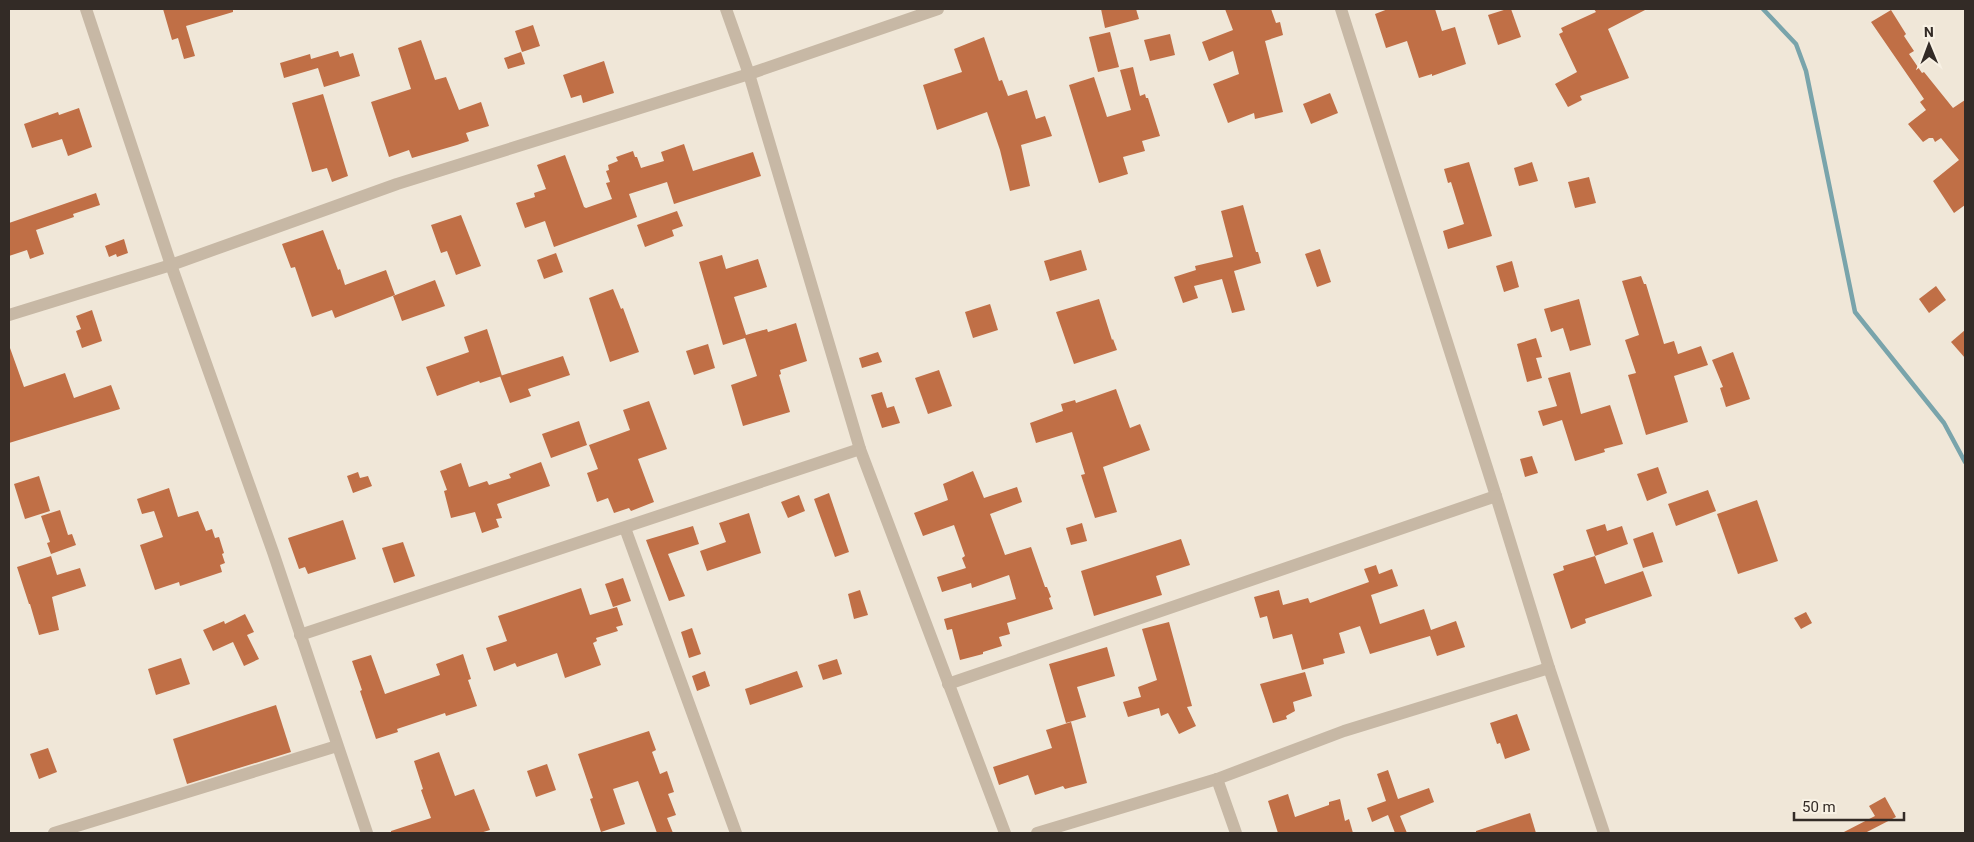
<svg xmlns="http://www.w3.org/2000/svg" width="1974" height="842" font-family="Roboto,sans-serif">
<style>
.lines{fill:none;stroke-linecap:round;stroke-linejoin:round}
.stream{stroke:#79a4ab;stroke-width:4.5}
.building{fill:#c06f46}
.minor{stroke:#c7b8a5;stroke-width:12}
</style>
<rect width="100%" height="100%" fill="#f0e7d8"/>
<g class="lines">
<polyline class="stream" points="1763,9 1796,44 1806,71 1855,312 1944,423 1965,462"/>
</g>
<g class="building">
<polygon points="163,9 233,9 233,12 186,26 195,56 184,59 178,38 172,40"/>
<polygon points="1101,9 1136,9 1139,19 1105,28"/>
<polygon points="1225,9 1271,9 1276,23 1280,22 1283,35 1265,41 1283,112 1255,119 1254,113 1228,123 1213,84 1239,74 1233,51 1209,61 1202,42 1233,30"/>
<polygon points="1388,9 1435,9 1442,31 1455,27 1466,64 1432,76 1432,74 1419,78 1407,41 1386,48 1375,14"/>
<polygon points="1507,9 1511,9 1521,37 1498,45 1488,15"/>
<polygon points="1594,9 1647,9 1608,29 1629,78 1580,96 1582,100 1568,107 1555,84 1577,72 1559,34 1563,32 1561,28 1596,12"/>
<polygon points="1891,10 1906,34 1904,36 1914,51 1909,54 1922,73 1924,72 1953,108 1965,100 1965,205 1954,213 1933,181 1959,160 1941,138 1935,142 1933,138 1929,138 1923,142 1908,124 1926,110 1920,102 1924,99 1871,22"/>
<polygon points="533,25 540,46 522,52 515,31"/>
<polygon points="1110,32 1119,67 1098,72 1089,37"/>
<polygon points="1170,34 1175,55 1150,61 1144,40"/>
<polygon points="984,37 999,81 1002,80 1008,96 1027,90 1036,119 1045,116 1052,136 1021,145 1030,186 1010,191 1000,150 987,112 937,130 923,85 962,72 954,49"/>
<polygon points="421,40 435,80 446,77 459,110 481,102 489,126 466,133 469,141 457,145 412,158 409,150 389,157 371,102 411,89 398,48"/>
<polygon points="338,51 340,57 353,53 360,76 324,87 318,68 284,78 280,63 310,54 311,59"/>
<polygon points="521,52 525,64 508,69 504,58"/>
<polygon points="604,61 614,93 583,103 581,95 571,98 563,75"/>
<polygon points="1133,67 1140,96 1145,94 1146,98 1148,98 1160,136 1142,141 1145,151 1123,157 1128,174 1099,183 1069,85 1094,77 1107,117 1131,110 1120,70"/>
<polygon points="1330,93 1338,113 1311,124 1303,104"/>
<polygon points="323,94 348,176 332,182 327,168 312,172 292,103"/>
<polygon points="79,108 92,147 68,156 62,139 32,148 24,124 58,112 59,115"/>
<polygon points="684,144 693,171 753,152 761,176 674,204 667,182 629,194 637,217 554,247 545,221 525,228 516,203 535,197 534,193 546,189 537,165 565,155 584,207 586,208 612,199 606,183 610,182 606,171 609,170 608,165 618,161 616,157 633,151 635,157 637,157 641,168 664,161 661,152"/>
<polygon points="1469,162 1492,236 1448,249 1443,231 1464,224 1451,182 1448,183 1444,169"/>
<polygon points="1532,162 1538,181 1519,186 1514,168"/>
<polygon points="1589,177 1596,203 1575,208 1568,182"/>
<polygon points="96,193 100,205 73,214 74,217 36,230 44,254 30,259 27,250 9,256 9,223"/>
<polygon points="1243,205 1256,252 1258,252 1261,263 1234,271 1245,310 1232,313 1222,279 1194,286 1198,298 1183,303 1174,277 1196,270 1195,266 1233,257 1221,211"/>
<polygon points="677,211 683,226 672,230 674,236 645,247 637,225"/>
<polygon points="461,215 481,266 456,275 447,251 441,253 431,225"/>
<polygon points="323,230 338,270 340,269 345,285 386,270 395,295 335,318 332,310 312,317 295,267 291,268 282,244"/>
<polygon points="124,239 128,253 117,257 116,254 109,257 105,246"/>
<polygon points="1320,249 1331,282 1317,287 1305,254"/>
<polygon points="1081,250 1087,270 1050,281 1044,261"/>
<polygon points="556,253 563,272 544,279 537,260"/>
<polygon points="722,255 726,269 758,259 767,287 734,297 746,335 767,329 768,332 796,323 807,361 780,370 781,374 779,375 790,412 743,426 731,385 757,376 745,338 723,345 699,262"/>
<polygon points="1512,261 1519,287 1504,292 1496,266"/>
<polygon points="1641,276 1644,284 1646,284 1664,344 1674,341 1678,354 1701,346 1708,365 1674,376 1688,422 1646,435 1628,375 1636,373 1625,340 1639,335 1622,281"/>
<polygon points="435,280 445,306 402,321 393,296"/>
<polygon points="1936,286 1946,300 1929,313 1919,299"/>
<polygon points="613,289 621,309 623,308 639,352 610,362 589,298"/>
<polygon points="1099,299 1112,340 1113,339 1117,350 1074,364 1056,312"/>
<polygon points="1579,299 1591,345 1570,351 1563,328 1551,332 1544,309"/>
<polygon points="990,304 998,330 973,338 965,312"/>
<polygon points="92,310 102,341 82,348 76,331 81,329 76,316"/>
<polygon points="487,329 502,376 480,383 479,381 437,396 426,367 469,352 464,337"/>
<polygon points="1965,330 1965,358 1951,342"/>
<polygon points="1536,338 1542,357 1536,358 1542,378 1527,382 1517,344"/>
<polygon points="708,344 715,368 694,375 686,351"/>
<polygon points="10,348 24,387 65,373 74,398 111,385 120,409 9,443 9,349"/>
<polygon points="878,352 882,362 862,368 859,358"/>
<polygon points="1733,352 1750,399 1726,407 1720,388 1723,387 1712,360"/>
<polygon points="563,356 570,375 528,389 531,396 510,403 500,376"/>
<polygon points="939,370 952,406 928,414 915,378"/>
<polygon points="1570,372 1581,414 1610,405 1623,444 1604,449 1605,452 1575,461 1562,420 1543,426 1538,411 1557,406 1548,378"/>
<polygon points="1116,389 1130,428 1140,424 1150,450 1103,467 1117,512 1095,518 1081,475 1085,474 1072,432 1036,443 1030,423 1063,411 1061,404 1075,400 1076,403"/>
<polygon points="882,392 887,408 894,406 900,423 882,428 871,395"/>
<polygon points="649,401 667,449 638,459 654,502 631,511 629,508 614,513 608,498 597,502 587,473 598,469 589,445 630,430 623,410"/>
<polygon points="579,421 587,445 551,458 542,434"/>
<polygon points="1532,456 1538,473 1525,477 1520,459"/>
<polygon points="541,462 550,486 497,504 502,518 496,519 499,527 482,533 475,512 451,518 444,491 447,490 440,471 461,463 469,487 487,481 489,485 511,478 509,474"/>
<polygon points="1658,467 1667,493 1647,501 1637,474"/>
<polygon points="973,471 984,498 1017,487 1022,502 990,514 1005,555 1031,547 1045,587 1047,587 1051,597 1049,598 1053,609 1007,623 1010,634 999,637 1002,646 983,652 983,654 960,660 952,629 947,630 944,619 1016,599 1009,575 972,588 971,583 942,592 937,577 966,568 962,558 965,556 954,525 923,536 914,513 948,500 943,484"/>
<polygon points="358,472 360,478 368,476 372,486 353,493 347,476"/>
<polygon points="39,476 50,511 25,519 14,484"/>
<polygon points="169,488 178,517 198,511 206,531 212,529 215,538 219,537 224,553 222,554 225,563 220,565 222,572 180,586 179,582 155,590 140,545 163,537 154,511 142,514 137,499"/>
<polygon points="1708,490 1716,511 1676,526 1668,504"/>
<polygon points="829,493 849,552 835,557 814,499"/>
<polygon points="799,495 805,511 788,518 781,502"/>
<polygon points="1757,500 1778,561 1738,574 1717,514"/>
<polygon points="60,510 68,535 72,534 76,545 51,554 47,543 50,542 41,516"/>
<polygon points="749,513 761,553 707,571 700,551 726,542 719,523"/>
<polygon points="343,520 356,559 308,574 305,567 299,569 288,538"/>
<polygon points="1082,523 1087,541 1071,545 1066,528"/>
<polygon points="1605,524 1607,531 1622,526 1628,544 1595,556 1586,530"/>
<polygon points="693,526 699,544 668,554 685,596 669,601 646,540"/>
<polygon points="1653,532 1663,562 1643,568 1633,539"/>
<polygon points="1181,539 1190,565 1156,576 1162,595 1094,616 1081,571"/>
<polygon points="403,542 415,576 394,583 382,548"/>
<polygon points="51,556 57,575 80,568 86,586 52,597 59,630 39,635 30,604 29,604 17,567"/>
<polygon points="1595,556 1605,584 1643,571 1652,596 1585,619 1586,623 1571,629 1553,574 1564,570 1563,566"/>
<polygon points="1376,565 1379,574 1392,569 1398,586 1371,595 1380,624 1424,609 1431,630 1456,621 1465,647 1437,656 1430,636 1370,654 1360,626 1339,633 1345,653 1323,659 1324,664 1302,670 1292,634 1273,639 1267,616 1260,618 1254,597 1279,590 1283,605 1308,598 1310,603 1369,582 1364,569"/>
<polygon points="623,578 631,601 613,607 605,584"/>
<polygon points="581,588 590,615 617,607 623,625 616,627 618,631 596,638 597,641 593,643 601,665 565,678 557,653 517,667 515,663 494,671 486,648 507,641 498,616"/>
<polygon points="860,590 868,615 854,619 848,594"/>
<polygon points="1806,612 1812,623 1801,629 1794,618"/>
<polygon points="245,614 254,632 247,635 259,659 244,666 233,642 213,651 203,630 224,621 225,624"/>
<polygon points="1169,622 1192,706 1187,707 1196,726 1179,734 1168,713 1161,716 1159,708 1128,717 1123,702 1141,697 1138,687 1157,680 1142,629"/>
<polygon points="692,628 701,654 689,658 681,632"/>
<polygon points="1107,647 1115,676 1077,687 1086,717 1066,723 1049,664"/>
<polygon points="463,654 471,679 468,680 477,706 446,716 445,713 397,729 398,732 376,739 360,691 362,690 352,661 371,655 385,694 440,675 436,664"/>
<polygon points="181,658 190,684 156,695 148,669"/>
<polygon points="837,659 842,674 823,680 818,665"/>
<polygon points="705,671 710,686 697,691 692,676"/>
<polygon points="797,671 803,687 750,705 745,689"/>
<polygon points="1305,672 1312,696 1293,702 1295,711 1286,716 1287,719 1273,723 1260,684"/>
<polygon points="276,705 291,752 187,784 173,739"/>
<polygon points="1517,714 1530,750 1505,759 1500,743 1497,744 1490,723"/>
<polygon points="1071,722 1087,783 1065,789 1063,786 1035,795 1028,775 999,785 993,767 1052,748 1046,730"/>
<polygon points="649,731 656,750 652,752 660,774 667,771 674,792 668,794 676,815 667,818 673,833 657,833 638,781 613,789 625,824 601,832 590,799 593,798 578,754"/>
<polygon points="48,748 57,772 39,779 30,754"/>
<polygon points="439,752 455,796 474,789 490,830 480,833 391,833 391,831 431,818 421,790 423,789 414,761"/>
<polygon points="547,764 556,790 536,797 527,771"/>
<polygon points="1388,770 1398,799 1429,788 1434,802 1400,816 1407,833 1395,833 1388,815 1372,822 1367,808 1386,801 1377,774"/>
<polygon points="1288,794 1295,817 1329,805 1329,802 1340,799 1345,821 1349,819 1353,833 1278,833 1268,801"/>
<polygon points="1885,797 1896,817 1865,833 1842,833 1875,816 1869,806"/>
<polygon points="1530,813 1536,833 1476,833 1476,831"/>
</g>
<g class="lines">
<g class="minor">
<polyline points="86,9 171,265 273,552 367,833"/>
<polyline points="726,9 749,74 860,449 1005,833"/>
<polyline points="1341,9 1496,496 1549,668 1604,833"/>
<polyline points="9,315 171,265 397,184 749,74 938,9"/>
<polyline points="625,528 736,833"/>
<polyline points="300,635 860,449"/>
<polyline points="948,684 1496,496"/>
<polyline points="1217,779 1236,833"/>
<polyline points="54,833 337,746"/>
<polyline points="1037,833 1217,779 1344,731 1549,668"/>
</g>
</g>
<rect width="1974" height="842" fill="none" stroke="#332b26" stroke-width="20"/>
<g transform="translate(1929 45) rotate(359)" stroke="#f8f1e4" stroke-width="4" paint-order="stroke">
<path d="M0-4L9 19L0 12L-9 19Z" fill="#332b26"/>
<text y="-8" font-size="14" font-weight="bold" text-anchor="middle" fill="#332b26">N</text>
</g>
<path d="M1794 812v8h110v-8" fill="none" stroke="#332b26" stroke-width="2.5"/>
<text x="1802" y="812" font-size="15" fill="#332b26" stroke="#f8f1e4" stroke-width="4" paint-order="stroke">50 m</text>
</svg>
